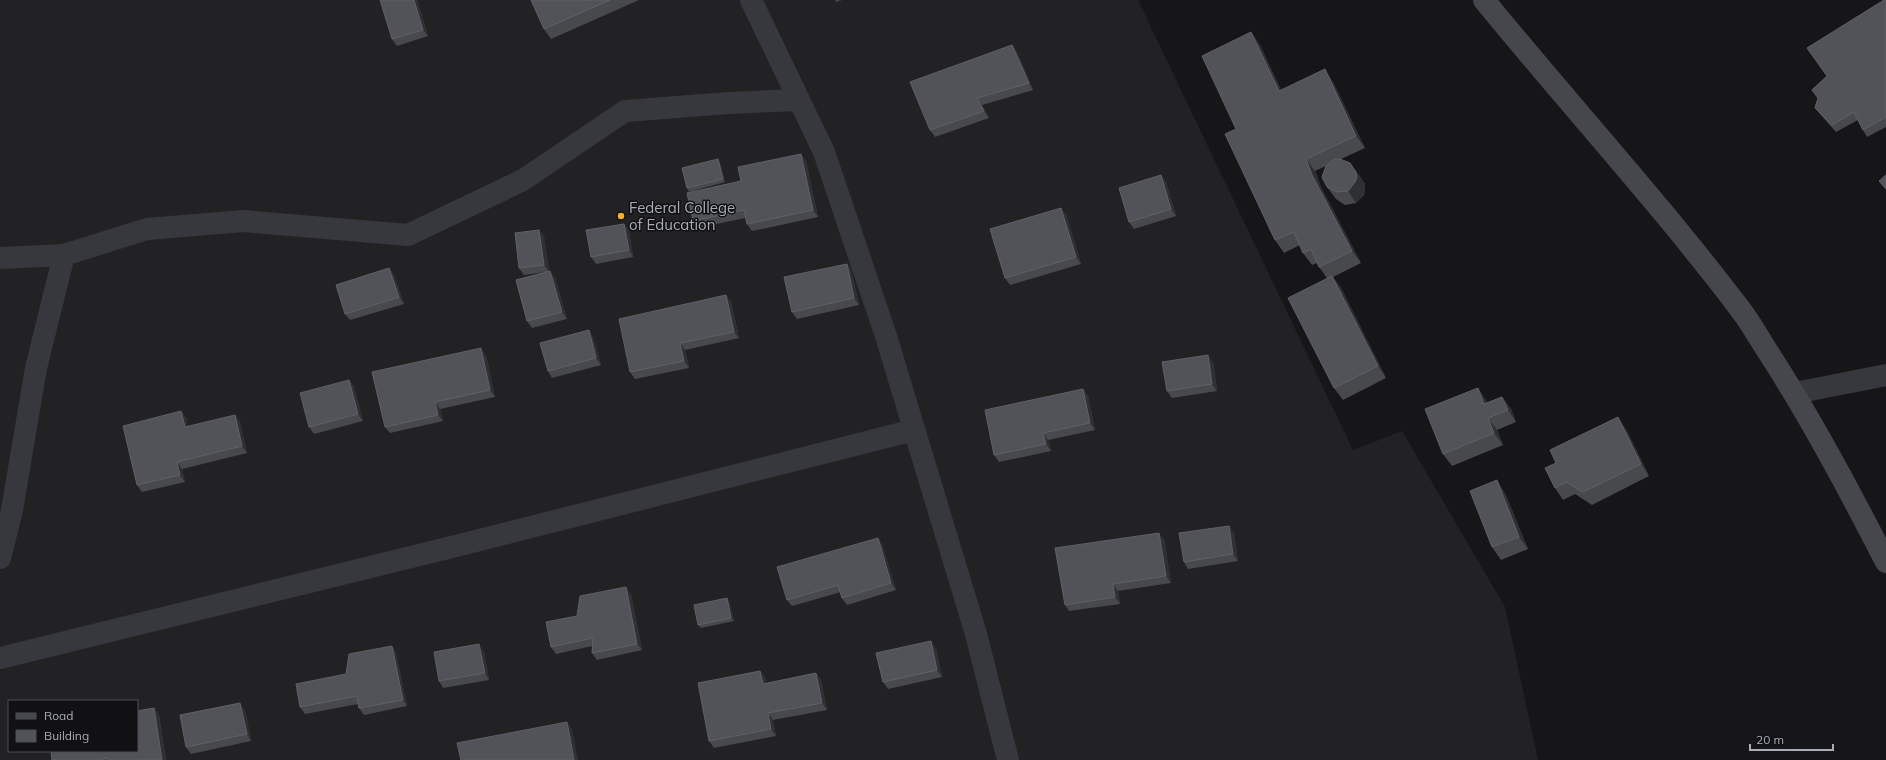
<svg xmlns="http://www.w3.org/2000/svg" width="1886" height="760" font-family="Mulish,sans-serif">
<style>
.built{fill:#222225;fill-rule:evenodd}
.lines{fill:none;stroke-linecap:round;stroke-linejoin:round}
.street{stroke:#37383d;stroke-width:22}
.secondary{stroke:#45474d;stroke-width:22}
.wall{fill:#47494d}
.shaded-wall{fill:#2f3033}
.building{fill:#525359;stroke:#5f6168}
.poi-dot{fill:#f2b134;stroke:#111113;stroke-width:1.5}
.labels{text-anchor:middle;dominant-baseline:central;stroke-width:3;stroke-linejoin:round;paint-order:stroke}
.poi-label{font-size:15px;fill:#a8adb8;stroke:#111113;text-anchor:start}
</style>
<rect width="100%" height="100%" fill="#161618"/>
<path class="built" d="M0 0H1138L1353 450 1402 431 1505 607 1538 760H0ZM9 701H137V751H9Z"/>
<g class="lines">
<g class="street">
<polyline points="751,0 824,152 886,336 976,634 1008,760"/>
<polyline points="0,258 64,255 147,229 243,221 408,235 523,180 625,111 729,103 799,100"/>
<polyline points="1795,393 1886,375"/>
<polyline points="0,558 12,510 36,368 64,255"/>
<polyline points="0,658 456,546 914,430"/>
</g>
<path class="secondary" d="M1484 0C1568 103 1659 202 1740 309 1751 323 1760 340 1770 355 1813 422 1850 492 1886 562"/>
</g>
<g class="wall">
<polygon points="417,0 428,36 397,46 392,39"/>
<polygon points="531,0 639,0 551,39 544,29"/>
<polygon points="835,0 842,0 836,2"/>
<polygon points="1886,0 1886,127 1867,137 1863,130 1858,120 1836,132 1820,114 1815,108 1818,98 1827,76"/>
<polygon points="1251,32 1260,45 1281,90 1333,82 1365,148 1341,159 1359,175 1365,184 1365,190 1364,195 1356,203 1345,205 1336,199 1327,187 1326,166 1315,171 1321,187 1361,263 1333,277 1341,288 1386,378 1343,400 1334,388 1327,278 1319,267 1317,263 1312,265 1303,253 1300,245 1284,253 1275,240 1236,129"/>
<polygon points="1012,45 1017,52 1033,90 982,105 989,118 935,137 930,130"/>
<polygon points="801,154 806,161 818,217 752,231 747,224 745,218 698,228 693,221 741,181"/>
<polygon points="718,159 720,163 725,182 689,192 687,188"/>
<polygon points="1161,175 1166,182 1176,216 1134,229 1129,222"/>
<polygon points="1066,214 1081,264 1010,285 1005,278"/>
<polygon points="624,224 629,231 633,257 596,264 591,257"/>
<polygon points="539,230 544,237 549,271 555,278 567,319 532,328 527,321 545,272 524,275 519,268"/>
<polygon points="847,264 851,270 859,305 797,319 792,312"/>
<polygon points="389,268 394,275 404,304 350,320 345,314"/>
<polygon points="726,295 731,302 739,338 685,350 689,368 635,379 630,372"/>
<polygon points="593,337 601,365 552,378 548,371"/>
<polygon points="486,355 495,397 440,409 443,421 390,433 385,427"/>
<polygon points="1213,362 1217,391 1172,398 1167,391"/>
<polygon points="349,380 354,387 363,421 314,434 309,427"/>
<polygon points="1083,389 1088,396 1095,430 1048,440 1051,451 999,462 994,455"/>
<polygon points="1502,397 1511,409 1516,422 1497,430 1503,445 1452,466 1443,454 1486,400 1487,403"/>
<polygon points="181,411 186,418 188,427 235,415 240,422 247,453 182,469 185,482 142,492 137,485"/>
<polygon points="1626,429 1649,476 1592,505 1575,494 1563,500 1555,488"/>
<polygon points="1505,493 1528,549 1501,560 1492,547"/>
<polygon points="1229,526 1234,533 1238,561 1188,569 1184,562"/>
<polygon points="878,538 882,544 896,590 847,605 842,598 841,592 792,606 787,600"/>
<polygon points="1164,539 1171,583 1118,591 1120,604 1069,611 1065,605"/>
<polygon points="631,594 642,650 597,660 592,653 592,646 556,654 551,647 577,616"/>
<polygon points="727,598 729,601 734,621 701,628 698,625"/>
<polygon points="392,646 396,653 407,706 364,715 359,708 358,704 305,714 300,707 346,674"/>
<polygon points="936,648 942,677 888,689 883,682"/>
<polygon points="484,651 489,680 443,688 439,681"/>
<polygon points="760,671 765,678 766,683 816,673 821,680 827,710 773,720 776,736 714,748 709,741"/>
<polygon points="154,708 159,715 166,760 52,760 137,751"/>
<polygon points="245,710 251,741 191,754 186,747"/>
</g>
<g class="shaded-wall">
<polygon points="414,0 417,0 428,36 423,30"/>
<polygon points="1251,32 1260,45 1287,103 1279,91"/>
<polygon points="1012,45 1017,52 1033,90 1029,83"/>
<polygon points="1325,69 1333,82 1365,148 1356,136"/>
<polygon points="977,98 982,105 989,118 984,111"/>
<polygon points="801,154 806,161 818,217 813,210"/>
<polygon points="718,159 720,163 725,182 723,179"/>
<polygon points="1306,159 1315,171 1321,187 1361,263 1352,251 1312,175"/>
<polygon points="1350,163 1365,184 1365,190 1364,195 1356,203 1348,191"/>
<polygon points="1161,175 1166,182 1176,216 1171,209"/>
<polygon points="1061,208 1066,214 1081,264 1076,257"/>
<polygon points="624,224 629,231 633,257 629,250"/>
<polygon points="539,230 544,237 549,272 544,265"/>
<polygon points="847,264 851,270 859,305 854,298"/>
<polygon points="389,268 394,275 404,304 399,297"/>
<polygon points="550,271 555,278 567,319 562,312"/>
<polygon points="1332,276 1341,288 1386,378 1378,366"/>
<polygon points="726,295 731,302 739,338 734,332"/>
<polygon points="589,330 593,337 601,365 596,358"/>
<polygon points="680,343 685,350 689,368 684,361"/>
<polygon points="481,348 486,355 495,397 490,390"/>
<polygon points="1208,355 1213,362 1217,391 1212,384"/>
<polygon points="349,380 354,387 363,421 358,414"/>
<polygon points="1478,388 1486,400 1493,416 1484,404"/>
<polygon points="1083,389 1088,396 1095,430 1090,423"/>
<polygon points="1502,397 1511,409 1516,422 1508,410"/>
<polygon points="435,402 440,409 443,421 438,415"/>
<polygon points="181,411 186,418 190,434 185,427"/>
<polygon points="235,415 240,422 247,453 242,446"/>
<polygon points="1618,417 1626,429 1649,476 1641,464"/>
<polygon points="1488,418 1497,430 1503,445 1494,433"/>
<polygon points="1043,433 1048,440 1051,451 1046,444"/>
<polygon points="177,462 182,469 185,482 180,475"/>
<polygon points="1497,480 1505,493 1528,549 1519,537"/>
<polygon points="1229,526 1234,533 1238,561 1233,554"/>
<polygon points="1159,533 1164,539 1171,583 1166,576"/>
<polygon points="878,538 882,544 896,590 891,583"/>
<polygon points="1113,584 1118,591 1120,604 1115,597"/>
<polygon points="626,587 631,594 642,650 637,644"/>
<polygon points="727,598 729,601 734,621 731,618"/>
<polygon points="931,641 936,648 942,677 937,670"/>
<polygon points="479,644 484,651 489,680 485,673"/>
<polygon points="392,646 396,653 407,706 403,700"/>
<polygon points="760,671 765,678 768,690 763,684"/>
<polygon points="816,673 821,680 827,710 822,703"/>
<polygon points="240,703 245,710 251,741 247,734"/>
<polygon points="154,708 159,715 166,760 162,760"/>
<polygon points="768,713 773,720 776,736 771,729"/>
<polygon points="567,722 572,729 578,760 574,760"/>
</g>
<g class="building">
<polygon points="380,0 414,0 423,30 392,39"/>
<polygon points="531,0 610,0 544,29"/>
<polygon points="1884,0 1886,0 1886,117 1863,130 1854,112 1832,125 1815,108 1818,98 1812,90 1827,76 1807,48"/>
<polygon points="1251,32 1279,91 1325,69 1356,136 1306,159 1312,175 1352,251 1319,267 1311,249 1303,253 1294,232 1275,240 1225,134 1236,129 1202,56"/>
<polygon points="1012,45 1029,83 977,98 984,111 930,130 910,82"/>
<polygon points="801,154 813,210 747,224 744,210 693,221 687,193 741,181 738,167"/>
<polygon points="718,159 723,179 687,188 682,168"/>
<polygon points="1334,159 1340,159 1350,163 1356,172 1357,177 1355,182 1348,191 1337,192 1327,187 1322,177 1326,166"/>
<polygon points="1161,175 1171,209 1129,222 1119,188"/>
<polygon points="1886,175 1886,189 1879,181"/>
<polygon points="1061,208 1076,257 1005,278 990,229"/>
<polygon points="624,224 629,250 591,257 586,230"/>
<polygon points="539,230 544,265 519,268 515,233"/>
<polygon points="847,264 854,298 792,312 784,277"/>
<polygon points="389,268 399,297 345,314 336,285"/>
<polygon points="550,271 562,312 527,321 516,280"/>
<polygon points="1332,276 1378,366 1334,388 1288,298"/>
<polygon points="726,295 734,332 680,343 684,361 630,372 619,319"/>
<polygon points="589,330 596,358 548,371 540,343"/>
<polygon points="481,348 490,390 435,402 438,415 385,427 372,372"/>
<polygon points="1208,355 1212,384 1167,391 1162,362"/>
<polygon points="349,380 358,414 309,427 300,393"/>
<polygon points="1478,388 1484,404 1502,397 1508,410 1488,418 1494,433 1443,454 1425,409"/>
<polygon points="1083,389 1090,423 1043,433 1046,444 994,455 985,410"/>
<polygon points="181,411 185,427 235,415 242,446 177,462 180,475 137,485 123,426"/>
<polygon points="1618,417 1641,464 1583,492 1566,482 1555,488 1545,468 1556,463 1550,450"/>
<polygon points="1497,480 1519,537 1492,547 1470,491"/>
<polygon points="1229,526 1233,554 1184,562 1179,533"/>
<polygon points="1159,533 1166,576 1113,584 1115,597 1065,605 1055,548"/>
<polygon points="878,538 891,583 842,598 838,585 787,600 777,567"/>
<polygon points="626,587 637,644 592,653 593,638 551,647 546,622 577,616 580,596"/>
<polygon points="727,598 731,618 698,625 694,605"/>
<polygon points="931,641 937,670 883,682 876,653"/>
<polygon points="479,644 485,673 439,681 434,652"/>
<polygon points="392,646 403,700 359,708 357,696 300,707 296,684 346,674 349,654"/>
<polygon points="760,671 763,684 816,673 822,703 768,713 771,729 709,741 698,683"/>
<polygon points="240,703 247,734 186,747 180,715"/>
<polygon points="154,708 162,760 108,760 107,758 97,760 52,760 51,751 137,751 137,711"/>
<polygon points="567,722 574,760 461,760 457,743"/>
</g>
<circle class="poi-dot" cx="621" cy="216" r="4"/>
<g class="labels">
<g class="poi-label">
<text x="629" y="207">Federal College<tspan x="629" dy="17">of Education</tspan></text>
</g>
</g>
<rect x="8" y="700" width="130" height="52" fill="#111113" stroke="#4d4f55"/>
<rect x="16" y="713" width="20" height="6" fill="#45474d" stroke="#4d4f55"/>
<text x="44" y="720" font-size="12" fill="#a8adb8">Road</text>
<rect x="16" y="730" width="20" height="12" fill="#525359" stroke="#4d4f55"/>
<text x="44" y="740" font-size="12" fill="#a8adb8">Building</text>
<path d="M1750 744v6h83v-6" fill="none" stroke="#a8adb8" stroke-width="2"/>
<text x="1756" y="744" font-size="12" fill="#a8adb8" stroke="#111113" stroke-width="3" paint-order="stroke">20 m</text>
</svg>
